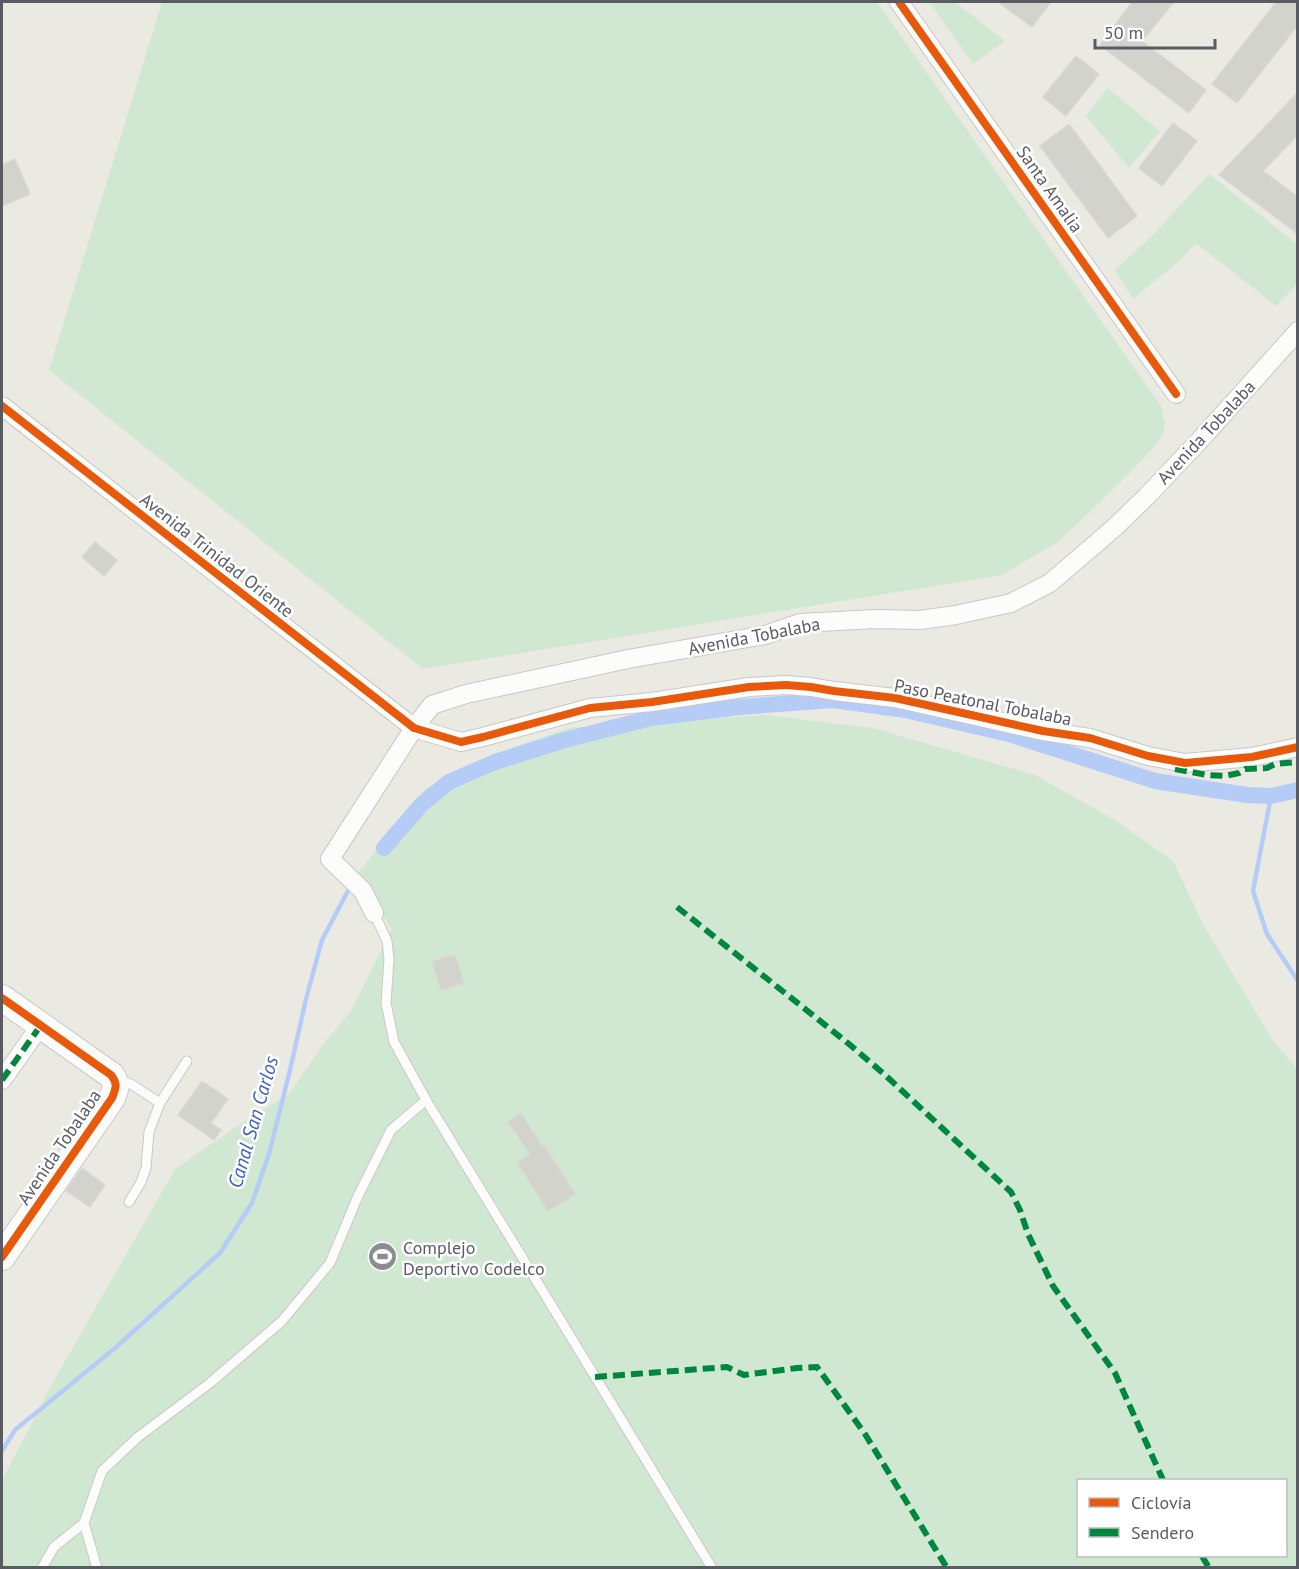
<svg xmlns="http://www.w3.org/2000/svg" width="1299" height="1569" font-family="'PT Sans',sans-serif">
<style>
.green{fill:#d0e8d2;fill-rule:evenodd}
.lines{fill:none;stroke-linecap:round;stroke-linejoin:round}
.stream{stroke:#b5ccf7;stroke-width:4.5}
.canal{stroke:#b5ccf7;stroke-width:16}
.building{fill:#d3d3ce;stroke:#d9d8d2;stroke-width:1.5}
.lane-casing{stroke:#c8c8c7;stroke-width:11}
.street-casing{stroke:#c8c8c7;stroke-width:20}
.secondary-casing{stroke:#c9c9c9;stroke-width:28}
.lane{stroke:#fcfcfb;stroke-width:9}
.street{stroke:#fcfcfb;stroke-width:18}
.secondary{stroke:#fcfcfb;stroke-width:26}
.quiet{stroke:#00873e;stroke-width:6;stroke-dasharray:12 6;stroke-linecap:butt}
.cycleway-casing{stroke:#fff;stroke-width:11}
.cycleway{stroke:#e8590c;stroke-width:8}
.labels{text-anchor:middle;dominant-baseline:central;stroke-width:5;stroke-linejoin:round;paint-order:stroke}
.street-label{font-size:18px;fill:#595b62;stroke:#fff}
.poi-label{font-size:18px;fill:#595b62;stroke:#fff;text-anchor:start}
.water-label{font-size:20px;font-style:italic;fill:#3d61c5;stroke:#fff}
</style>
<rect width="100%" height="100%" fill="#eaeae3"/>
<g class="green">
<polygon points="162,2 877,2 1161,406 1165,422 1163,434 1152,449 1124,479 1058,542 1002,575 423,669 49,370"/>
<polygon points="929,2 955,2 1005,41 973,64"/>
<polygon points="1107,88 1160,131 1129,168 1086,116"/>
<polygon points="1209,174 1297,244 1297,284 1276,306 1196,243 1178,262 1133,299 1115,270 1154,234"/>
<path d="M766 715 873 728 1035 775 1115 820 1173 861 1204 926 1274 1042 1297 1069V1567L2 1568V1480L52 1384 175 1169 252 1116 288 1095 325 1042 350 1012 392 929 355 877 425 789 488 756 569 728ZM1078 1480H1286V1556H1078Z"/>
</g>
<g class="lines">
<g class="stream">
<polyline points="1271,796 1253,891 1267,934 1298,981"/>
<polyline points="2,1451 15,1430 114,1349 220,1253 252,1203 269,1154 291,1066 306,999 322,940 350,887"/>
</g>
<polyline class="canal" points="384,848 422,804 449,782 495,762 565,740 651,718 740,707 833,700 905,710 1009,734 1155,781 1247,795 1271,796 1298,790"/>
</g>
<g class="building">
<polygon points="998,2 1051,2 1032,27"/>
<polygon points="1132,2 1174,2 1142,41 1206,90 1189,113 1100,45"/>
<polygon points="1276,2 1298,2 1298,25 1237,103 1212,84"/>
<polygon points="1076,56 1099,74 1066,116 1043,97"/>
<polygon points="1298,92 1298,135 1263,171 1298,197 1298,234 1219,175"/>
<polygon points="1173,123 1197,141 1162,186 1139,168"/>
<polygon points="1069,124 1137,216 1108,238 1040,146"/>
<polygon points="15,159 30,194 2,206 2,165"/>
<polygon points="95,542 117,560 104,576 82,557"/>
<polygon points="455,955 464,983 441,990 432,961"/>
<polygon points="202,1081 228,1099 211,1123 221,1130 214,1140 178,1115"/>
<polygon points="521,1113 542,1146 544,1145 575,1194 548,1211 517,1162 530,1154 508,1122"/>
<polygon points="82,1168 105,1185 90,1207 66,1191"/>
</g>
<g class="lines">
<defs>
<g id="lane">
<polyline points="374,913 387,941 389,959 386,1003 394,1042 426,1100 712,1568"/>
<polyline points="118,1081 131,1084 160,1103 187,1061"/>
<polyline points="129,1202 141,1182 146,1168 149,1132 160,1103"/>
<polyline points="42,1568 54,1547 84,1523"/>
<polyline points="97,1568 84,1523 102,1471 138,1437 210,1383 282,1321 330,1263 358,1196 391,1130 426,1100"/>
</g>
<g id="street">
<polyline points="899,2 1176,394"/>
<polyline points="2,406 414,728 461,742 483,737 590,708 652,702 749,687 786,685 811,687 834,691 895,698 1043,731 1090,738 1148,756 1185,763 1252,757 1298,747"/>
<polyline points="374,913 363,891 330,859 414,728 432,705 466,694 628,659 765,635 800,623 876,619 920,620 956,615 1011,603 1050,583 1114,528 1147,496 1200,440 1298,331"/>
<polyline points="2,1080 41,1025"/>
</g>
<path id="secondary" d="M2 998 111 1075C118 1084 116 1088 112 1098L2 1257"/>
</defs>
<use href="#lane" class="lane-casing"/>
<use href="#street" class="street-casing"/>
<use href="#secondary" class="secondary-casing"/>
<use href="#lane" class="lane"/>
<use href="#street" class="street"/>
<use href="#secondary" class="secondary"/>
<g class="quiet">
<polyline points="1175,769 1207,775 1225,776 1239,773 1245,769 1267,768 1275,764 1298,762"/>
<polyline points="677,907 849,1044 884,1074 1011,1192 1020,1210 1028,1234 1053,1286 1115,1373 1163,1480"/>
<polyline points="2,1080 41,1025"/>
<polyline points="595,1377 727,1367 744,1375 797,1368 817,1367 865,1434 947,1568"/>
<polyline points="1202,1556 1209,1568"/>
</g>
<defs>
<g id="cycleway">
<polyline points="899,2 1176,394"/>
<polyline points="2,406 414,728 461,742 483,737 590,708 652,702 749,687 786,685 811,687 834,691 895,698 1043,731 1090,738 1148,756 1185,763 1252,757 1298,747"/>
<path d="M2 998 111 1075C118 1084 116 1088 112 1098L2 1257"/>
</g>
</defs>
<use href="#cycleway" class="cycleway-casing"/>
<use href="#cycleway" class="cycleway"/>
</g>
<defs>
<symbol id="stadium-disc" viewBox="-11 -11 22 22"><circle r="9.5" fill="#8c8d8f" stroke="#fff"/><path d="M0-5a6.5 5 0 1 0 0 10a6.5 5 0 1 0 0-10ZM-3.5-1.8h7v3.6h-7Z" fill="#fff"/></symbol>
</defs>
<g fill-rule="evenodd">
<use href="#stadium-disc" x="366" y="1240" width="33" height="33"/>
</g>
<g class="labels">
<g class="street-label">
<text transform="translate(1050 189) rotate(55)">Santa Amalia</text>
<text transform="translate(1206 432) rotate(-47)">Avenida Tobalaba</text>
<text transform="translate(217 555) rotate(38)">Avenida Trinidad Oriente</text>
<text transform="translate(754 636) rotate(-11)">Avenida Tobalaba</text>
<text transform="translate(983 702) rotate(11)">Paso Peatonal Tobalaba</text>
<text transform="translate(59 1147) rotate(-56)">Avenida Tobalaba</text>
</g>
<g class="poi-label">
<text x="403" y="1247">Complejo<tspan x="403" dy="21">Deportivo Codelco</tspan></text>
</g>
<g class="water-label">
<text transform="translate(253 1122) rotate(-74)">Canal San Carlos</text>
</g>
</g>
<rect width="1299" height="1569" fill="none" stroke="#595b62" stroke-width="6"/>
<rect x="1077" y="1479" width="210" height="78" fill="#ffffff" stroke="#bdbdc0" stroke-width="1.5"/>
<rect x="1089" y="1498" width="30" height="9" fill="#e8590c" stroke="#bdbdc0" stroke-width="1.5"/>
<text x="1131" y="1509" font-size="18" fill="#595b62">Ciclovía</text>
<rect x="1089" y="1528" width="30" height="9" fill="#00873e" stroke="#bdbdc0" stroke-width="1.5"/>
<text x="1131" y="1539" font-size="18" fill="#595b62">Sendero</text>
<path d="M1095 39v9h120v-9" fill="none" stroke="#595b62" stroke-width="3"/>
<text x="1104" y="39" font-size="18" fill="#595b62" stroke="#ffffff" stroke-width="4.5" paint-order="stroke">50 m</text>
</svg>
